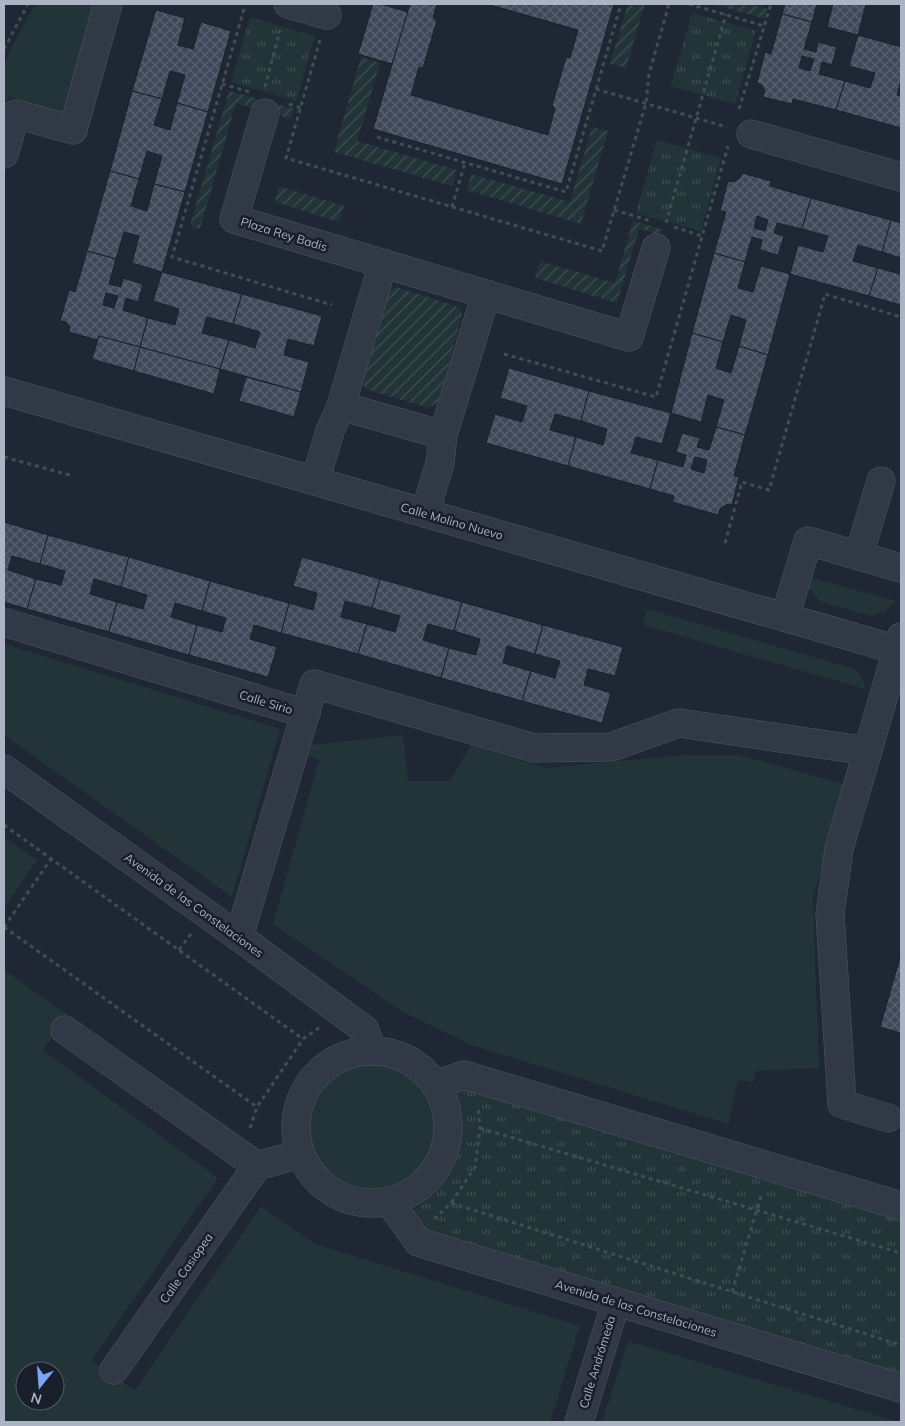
<svg xmlns="http://www.w3.org/2000/svg" width="905" height="1426" font-family="Mulish,sans-serif">
<style>
.grass{fill:#223437;fill-rule:evenodd}
.park{fill:url(#park-tufts)}
.garden{fill:url(#garden-furrows)}
.building{fill:url(#building-cross-hatch);stroke:#1a202c;fill-rule:evenodd}
.lines{fill:none;stroke-linecap:round;stroke-linejoin:round}
.minor-casing{stroke:#505664;stroke-width:29}
.path{stroke:#3e4f54;stroke-width:3;stroke-dasharray:4 4;stroke-linecap:butt}
.minor{stroke:#323946;stroke-width:28}
.labels{text-anchor:middle;dominant-baseline:central;stroke-width:5;stroke-linejoin:round;paint-order:stroke}
.street-label{font-size:12px;fill:#acb3c3;stroke:#181e2a}
</style>
<defs>
<pattern id="park-tufts" width="24" height="20" patternUnits="userSpaceOnUse" patternTransform="scale(1.25)"><rect width="24" height="20" fill="#223437"/><path d="M3 7l-1-3M5 7V3M7 7l1-3M15 17l-1-3M17 17v-4M19 17l1-3" fill="none" stroke="#3f4f52"/></pattern>
<pattern id="garden-furrows" width="10" height="10" patternUnits="userSpaceOnUse" patternTransform="scale(1.25)"><rect width="10" height="10" fill="#223437"/><path d="M-1 1l2-2M0 10L10 0M9 11l2-2" fill="none" stroke="#3f4f52"/></pattern>
<pattern id="building-cross-hatch" width="8" height="8" patternUnits="userSpaceOnUse" patternTransform="scale(1.25)"><rect width="8" height="8" fill="#40495a"/><path d="M0 0l8 8M0 8l8-8" fill="none" stroke="#596170"/></pattern>
</defs>
<rect width="100%" height="100%" fill="#1f2735"/>
<g class="grass">
<polygon points="35,4 96,4 64,114 9,97 4,113 4,63"/>
<polygon points="805,576 896,601 885,611 871,616 820,602 810,589"/>
<polygon points="647,609 855,669 863,678 865,689 643,625"/>
<polygon points="4,644 280,729 232,897 4,735"/>
<polygon points="403,735 408,781 450,781 471,745 546,768 685,755 740,755 847,785 813,897 819,1068 756,1071 753,1082 738,1080 728,1124 471,1045 403,1012 273,924 319,760 306,755 310,745"/>
<polygon points="4,837 37,860 4,909"/>
<path d="M4 970 68 1015 43 1050 218 1178 91 1361 135 1390 261 1206 315 1244 580 1326 550 1422H4ZM25 1371H55V1401H25Z"/>
<circle cx="372" cy="1127" r="64"/>
<polygon points="628,1341 899,1422 602,1422"/>
</g>
<g class="park">
<polygon points="692,13 756,31 735,104 671,86"/>
<polygon points="250,17 315,36 296,101 231,82"/>
<polygon points="657,140 721,158 701,231 636,213"/>
<polygon points="472,1085 901,1218 901,1380 423,1236 409,1214 438,1189 452,1165 461,1127 453,1089"/>
</g>
<g class="garden">
<polygon points="628,4 645,4 626,68 610,64"/>
<polygon points="713,4 750,4 767,9 765,19"/>
<polygon points="361,57 380,63 357,141 457,170 452,186 334,152"/>
<polygon points="229,91 294,109 291,119 236,103 200,229 190,226"/>
<polygon points="592,127 608,131 581,224 467,190 471,174 570,202"/>
<polygon points="279,186 344,206 339,222 275,202"/>
<polygon points="633,221 662,229 660,235 639,229 617,303 535,278 540,261 615,283"/>
<polygon points="396,287 456,306 461,310 462,316 438,402 434,405 426,407 368,390 363,385 361,378 386,293 391,289"/>
</g>
<g class="building">
<polygon points="373,4 380,4 408,12 392,64 358,54"/>
<polygon points="410,4 437,4 433,18 437,20 423,68 419,67 411,95 548,135 555,108 552,106 566,57 570,58 578,30 487,4 614,4 562,184 373,129"/>
<polygon points="785,4 817,4 812,22 782,14"/>
<polygon points="833,4 866,4 858,35 827,27"/>
<polygon points="156,10 185,18 178,45 193,49 201,22 231,31 208,112 177,103 185,75 170,71 162,99 132,91"/>
<path d="M782 14 812 22 804 49 816 52 818 42 837 47 832 65 822 62 819 74 845 81 836 110 793 99 792 104 763 97 765 91 762 85 757 83 765 52 771 54ZM802 56 814 59 810 71 799 68Z"/>
<polygon points="858,35 901,47 901,80 897,95 901,96 901,128 836,110 845,81 870,88 875,73 849,66"/>
<polygon points="132,91 162,99 154,125 170,130 177,103 208,112 185,192 154,184 162,156 147,151 139,179 110,171"/>
<polygon points="110,171 139,179 131,206 147,211 154,184 185,192 162,272 132,263 139,236 124,232 116,259 87,251"/>
<path d="M742 173 771 181 770 186 811 198 802 229 777 223 774 233 784 236 778 255 760 250 762 240 752 237 745 262 714 253 726 212 720 211 728 181 734 182 740 178ZM757 216 768 220 765 231 754 228Z"/>
<polygon points="811,198 891,220 882,252 858,245 853,261 878,268 869,296 790,274 798,245 823,252 828,236 802,229"/>
<polygon points="891,220 901,223 901,258 882,252"/>
<path d="M87 251 116 259 109 284 121 287 123 278 143 284 138 302 126 298 123 310 148 318 140 347 99 336 97 340 69 332 70 327 66 322 60 321 69 290 75 292ZM106 293 118 296 114 308 103 305Z"/>
<polygon points="714,253 745,262 738,288 753,292 761,266 790,274 768,355 739,346 746,320 731,315 723,342 692,333"/>
<polygon points="878,268 900,274 901,271 901,305 869,296"/>
<polygon points="162,272 242,294 233,324 207,317 202,333 229,340 220,369 140,347 148,318 175,325 179,309 153,301"/>
<polygon points="242,294 322,316 314,346 288,339 284,355 309,362 301,392 220,369 229,340 255,348 260,332 233,324"/>
<polygon points="692,333 723,342 716,368 731,373 739,346 768,355 745,435 716,427 724,400 708,395 701,422 671,413"/>
<polygon points="99,336 140,347 134,371 92,359"/>
<polygon points="140,347 220,369 214,394 134,371"/>
<polygon points="509,368 589,391 581,421 555,414 550,430 576,437 568,466 486,443 495,414 522,422 527,406 500,398"/>
<polygon points="246,377 301,392 294,417 239,401"/>
<polygon points="589,391 671,413 662,444 636,437 631,453 658,460 650,489 568,466 576,437 603,445 607,429 581,421"/>
<path d="M716 427 745 435 734 476 739 477 732 505 727 504 720 509 718 515 672 502 674 496 650 489 658 460 683 467 686 455 676 452 682 433 700 438 697 447 709 450ZM695 457 707 460 704 473 691 469Z"/>
<polygon points="4,522 48,535 40,564 12,556 8,570 36,579 27,609 4,602"/>
<polygon points="48,535 129,557 121,587 94,579 90,594 117,602 109,632 27,609 36,579 61,585 65,571 40,564"/>
<polygon points="129,557 210,581 202,611 175,603 171,617 197,625 189,655 109,632 117,602 143,609 147,595 121,587"/>
<polygon points="302,557 380,579 372,608 345,601 341,617 367,624 358,654 281,633 289,603 313,610 317,593 293,586"/>
<polygon points="380,579 462,602 454,631 428,624 423,640 449,648 441,678 358,654 367,624 395,632 400,616 372,608"/>
<polygon points="210,581 289,603 281,633 254,625 250,639 277,647 268,677 189,655 197,625 222,632 226,618 202,611"/>
<polygon points="462,602 543,625 535,654 507,646 503,663 531,671 522,701 441,678 449,648 476,655 480,639 454,631"/>
<polygon points="543,625 623,647 615,676 588,669 584,685 611,693 602,723 522,701 531,671 555,678 560,661 535,654"/>
<polygon points="901,954 901,1033 880,1027"/>
</g>
<g class="lines">
<defs>
<g id="minor">
<polyline points="288,4 327,15"/>
<polyline points="265,113 234,219 629,337 656,248"/>
<polyline points="751,134 901,177"/>
<polyline points="4,154 16,114 73,130 108,4"/>
<polyline points="4,391 901,651"/>
<polyline points="341,406 443,435"/>
<polyline points="315,481 330,431 341,406 383,263"/>
<polyline points="425,513 440,463 443,435 486,294"/>
<polyline points="859,555 881,481"/>
<polyline points="785,617 808,541 901,568"/>
<polyline points="4,622 306,714"/>
<polyline points="4,769 239,937 365,1030 372,1051"/>
<polyline points="239,937 314,684 534,748 611,747 679,723 868,751"/>
<polyline points="65,1030 257,1166 300,1154"/>
<circle cx="372" cy="1127" r="76"/>
<polyline points="435,1085 464,1075 901,1206"/>
<polyline points="888,1118 842,1104 830,914 839,849 901,637"/>
<polyline points="389,1201 418,1242 901,1388"/>
<polyline points="114,1370 257,1166"/>
<polyline points="579,1422 616,1302"/>
</g>
</defs>
<use href="#minor" class="minor-casing"/>
<g class="path">
<polyline points="689,4 764,26"/>
<polyline points="244,9 172,257 332,305"/>
<polyline points="320,40 286,158 602,251 646,103 649,74 669,4"/>
<polyline points="4,49 28,4"/>
<polyline points="222,84 250,92"/>
<polyline points="265,87 280,30"/>
<polyline points="596,89 727,127"/>
<polyline points="289,104 301,108"/>
<polyline points="739,109 771,4"/>
<polyline points="377,137 566,192 621,4"/>
<polyline points="452,207 465,163"/>
<polyline points="614,210 651,221"/>
<polyline points="666,223 726,14"/>
<polyline points="674,227 702,236"/>
<polyline points="504,354 656,397 728,146"/>
<polyline points="4,457 73,476"/>
<polyline points="725,543 742,482 769,490 825,294 901,317"/>
<polyline points="4,825 303,1039"/>
<polyline points="4,927 257,1107"/>
<polyline points="4,927 51,859"/>
<polyline points="179,950 191,934"/>
<polyline points="250,1128 257,1107 303,1039 319,1028"/>
<polyline points="480,1128 901,1253"/>
<polyline points="451,1203 901,1345"/>
<polyline points="434,1219 451,1203 475,1167 480,1128 478,1106"/>
<polyline points="732,1292 762,1193"/>
</g>
<use href="#minor" class="minor"/>
</g>
<g class="labels">
<g class="street-label">
<text transform="translate(284 234) rotate(17)">Plaza Rey Badis</text>
<text transform="translate(452 521) rotate(16)">Calle Molino Nuevo</text>
<text transform="translate(266 702) rotate(17)">Calle Sirio</text>
<text transform="translate(194 905) rotate(36)">Avenida de las Constelaciones</text>
<text transform="translate(186 1268) rotate(-55)">Calle Casiopea</text>
<text transform="translate(636 1308) rotate(17)">Avenida de las Constelaciones</text>
<text transform="translate(597 1362) rotate(-73)">Calle Andrómeda</text>
</g>
</g>
<rect width="905" height="1426" fill="none" stroke="#acb3c3" stroke-width="10"/>
<g transform="translate(40 1386) rotate(197)"><circle r="24" fill="#181e2a" stroke="#535a67"/>
<path d="M0-4L9 19L0 12L-9 19Z" fill="#7da4f7"/>
<text y="-8" font-size="14" font-weight="bold" text-anchor="middle" fill="#acb3c3">N</text>
</g>
</svg>
